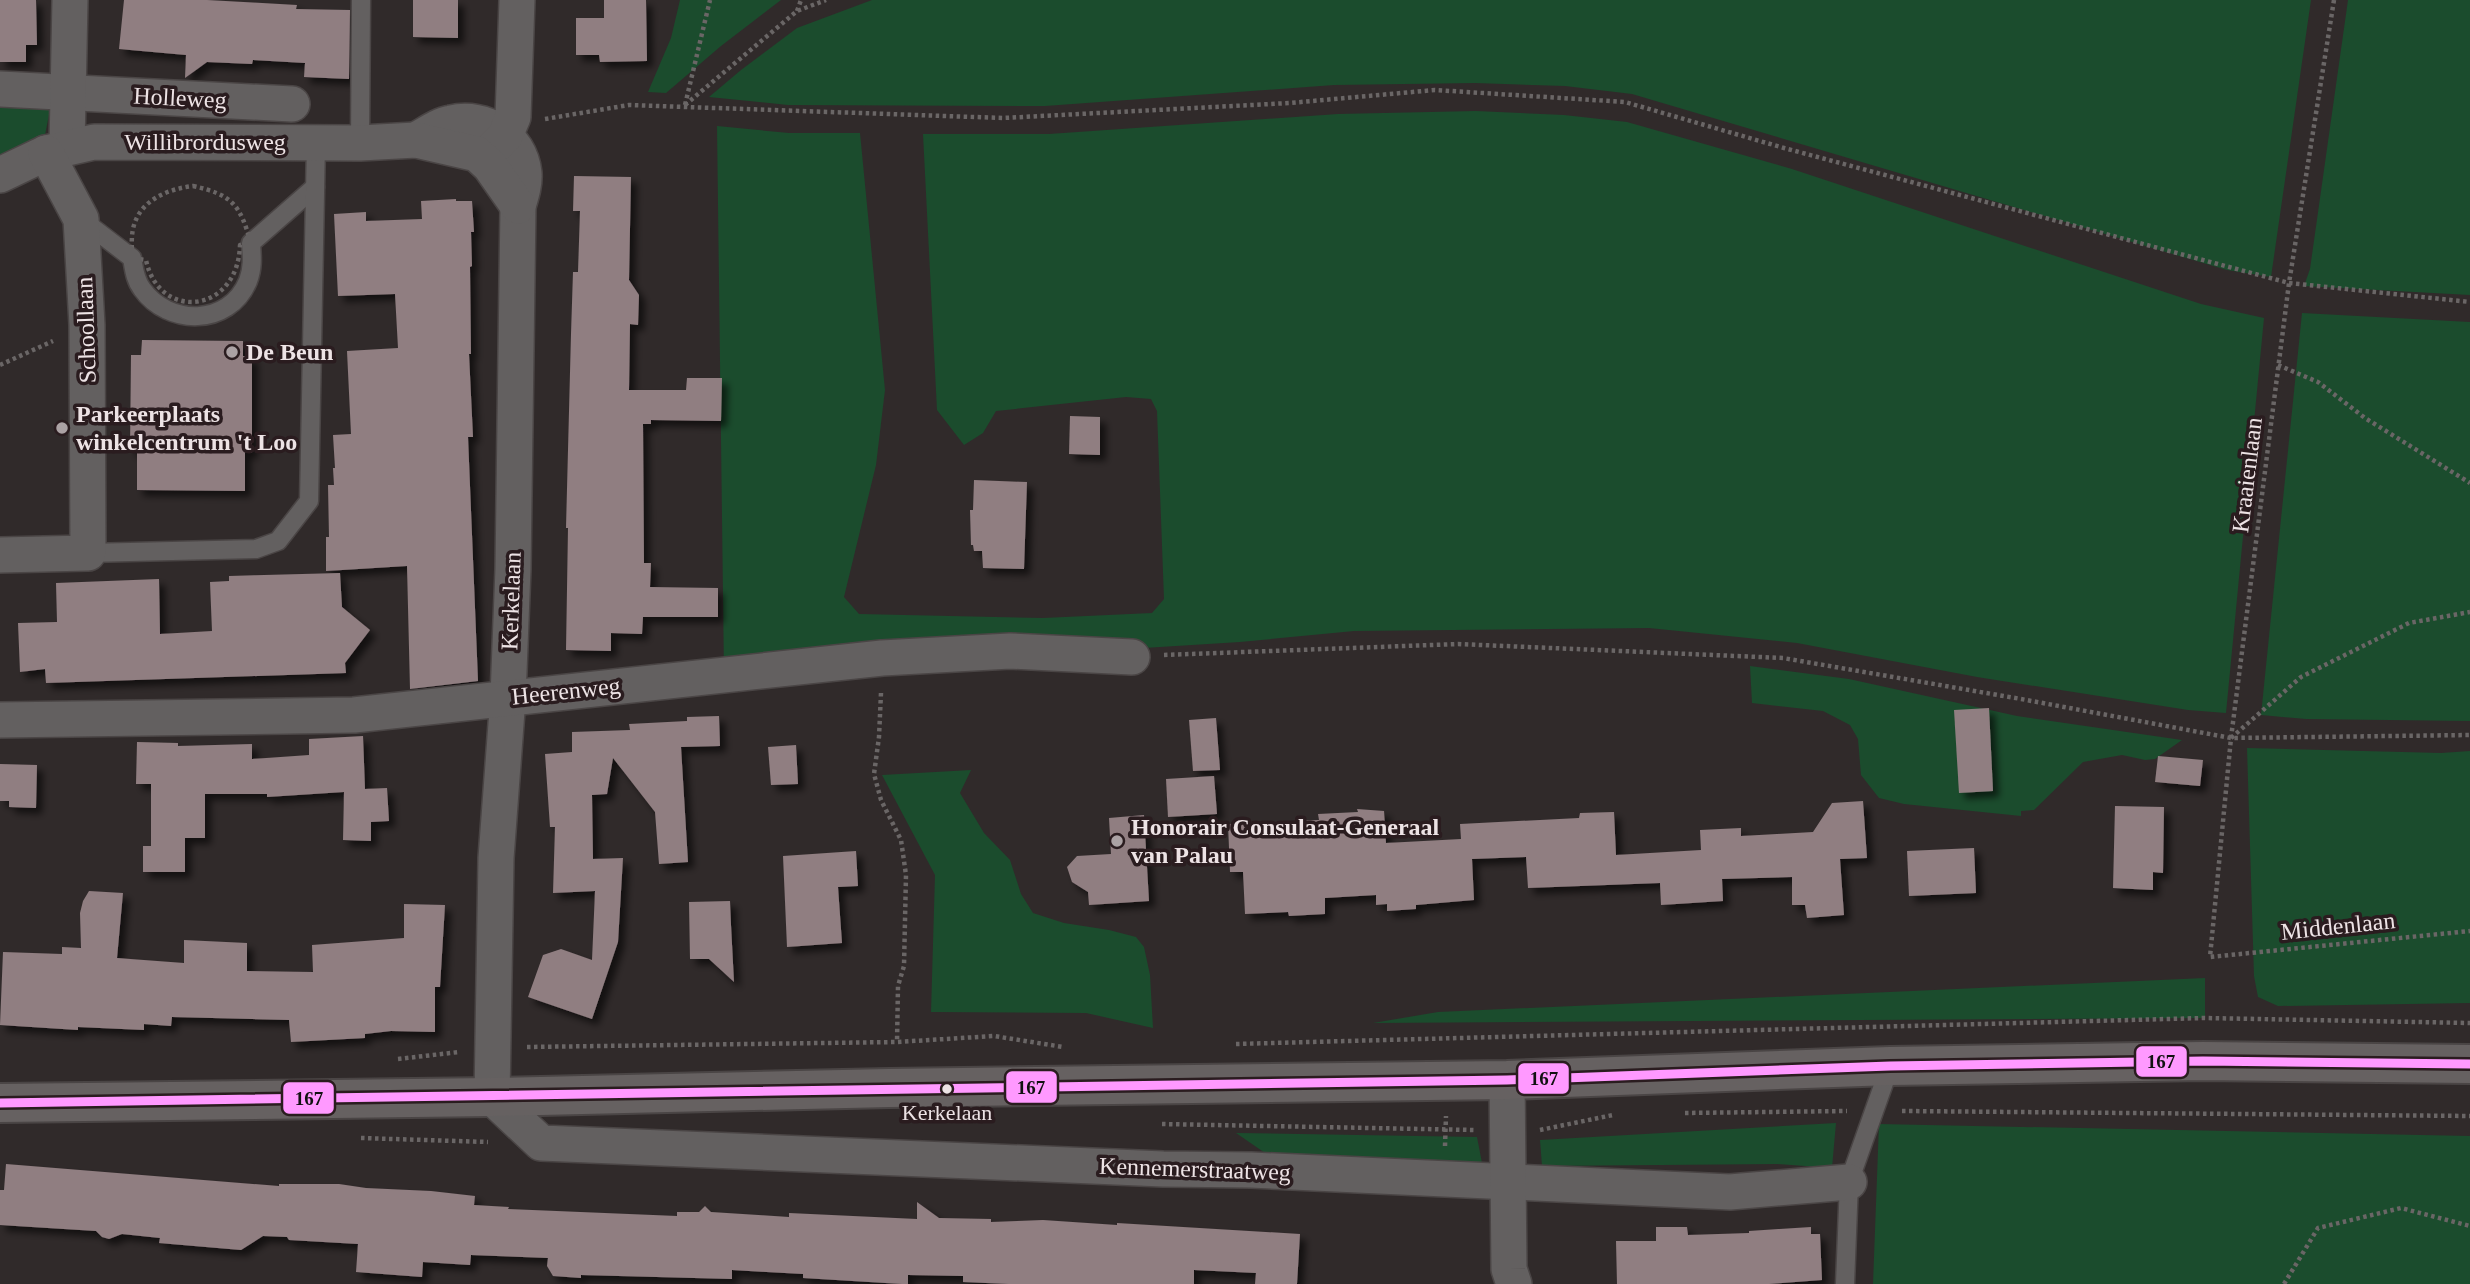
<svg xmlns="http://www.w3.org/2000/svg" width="2470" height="1284" font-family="'Times New Roman',serif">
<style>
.green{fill:#1b4c2d}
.building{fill:#907e81;filter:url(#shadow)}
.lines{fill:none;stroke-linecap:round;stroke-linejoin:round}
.service-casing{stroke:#4a4545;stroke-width:21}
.minor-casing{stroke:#4a4545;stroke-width:38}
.primary-casing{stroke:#4a4545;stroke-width:42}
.path{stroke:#6a6666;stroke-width:4.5;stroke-dasharray:3.5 3.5;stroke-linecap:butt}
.service{stroke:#636060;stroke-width:18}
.minor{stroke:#636060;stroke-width:35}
.primary{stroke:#666161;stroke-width:38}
.bus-1-casing{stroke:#2a1c1f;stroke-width:14}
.bus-1{stroke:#f9f;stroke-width:9}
.poi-dot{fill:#aba2a4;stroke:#2a1c1f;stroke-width:2.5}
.bus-dot{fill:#ede3e5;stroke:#2a1c1f;stroke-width:2.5}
.labels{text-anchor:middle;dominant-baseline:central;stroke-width:7;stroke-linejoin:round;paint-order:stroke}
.bus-label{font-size:22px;fill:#ede3e5;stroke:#2a1c1f}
.street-label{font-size:24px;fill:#ede3e5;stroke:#2a1c1f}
.poi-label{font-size:24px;font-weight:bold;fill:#ede3e5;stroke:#2a1c1f;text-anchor:start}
.line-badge{stroke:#2a1c1f;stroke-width:2.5}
.pale-badge-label{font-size:19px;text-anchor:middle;font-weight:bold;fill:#111}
</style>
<defs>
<filter id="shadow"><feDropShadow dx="6" dy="6" stdDeviation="3.5" flood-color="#0009"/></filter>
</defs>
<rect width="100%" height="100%" fill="#302a2a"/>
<g class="green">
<polygon points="680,0 781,0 721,46 666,93 648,92 671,38"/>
<polygon points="872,0 2311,0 2271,277 2227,270 1632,94 1565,86 1475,83 1334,85 1045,106 788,105 709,97 741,70 797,28"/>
<polygon points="2348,0 2470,0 2470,295 2304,286 2310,269"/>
<polygon points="0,104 50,110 44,140 0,159"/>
<polygon points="1476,111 1564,115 1627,122 1792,169 2201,304 2264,318 2226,713 2188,710 1977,677 1797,643 1649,628 1354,631 1240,642 724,674 717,126 789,133 860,133 885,390 876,465 844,597 859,614 1043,618 1152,613 1164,599 1157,411 1151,399 1126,397 996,411 983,433 964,445 937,410 923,134 1049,134 1338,114"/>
<polygon points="2302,313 2470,322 2470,721 2306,719 2261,715"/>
<polygon points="1750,666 1849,679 2017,716 2182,740 2155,759 2145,760 2122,755 2083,762 2034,810 2021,811 2021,816 1904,804 1879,798 1861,775 1858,739 1850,725 1823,711 1752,703"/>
<polygon points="2247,748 2441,753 2470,751 2470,1003 2278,1006 2258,997 2254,976"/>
<polygon points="971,770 960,793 984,833 1010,860 1021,894 1033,913 1064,923 1109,930 1136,937 1144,947 1150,975 1153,1028 1086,1013 931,1012 935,875 882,775"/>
<polygon points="2205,978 2205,1018 1373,1023 1438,1012"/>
<polygon points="1836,1123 1832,1168 1777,1164 1542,1166 1540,1140"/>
<polygon points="1879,1124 2470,1136 2470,1284 1873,1284"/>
<polygon points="1236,1133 1477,1137 1482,1163 1268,1155"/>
</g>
<g class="building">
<polygon points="0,0 36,0 37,45 26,45 26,62 0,62"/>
<polygon points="124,0 207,0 297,5 296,9 350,10 349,79 304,77 305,63 253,60 252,64 207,62 185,78 186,55 119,49"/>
<polygon points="413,0 458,0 458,38 413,37"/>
<polygon points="604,0 646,0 647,61 600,62 599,55 576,55 576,18 604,18"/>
<polygon points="574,176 631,177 629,280 639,295 638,325 630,324 629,390 686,390 687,378 722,378 721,421 651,420 651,424 643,424 644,563 651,563 650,587 718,588 718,617 643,617 642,634 611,633 611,651 566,650 568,528 566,528 571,334 573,272 578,272 580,211 573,211"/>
<polygon points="456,199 456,201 472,201 474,232 471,232 472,266 470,267 471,354 469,354 473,437 468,437 478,681 410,689 407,566 326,571 326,537 329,537 328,485 334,485 333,468 335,468 333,435 351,434 347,351 398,348 395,294 338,296 334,214 366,212 366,221 422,219 421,201"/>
<polygon points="142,340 243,341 243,356 252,356 252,453 245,452 245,491 137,490 137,451 130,451 131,355 141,355"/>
<polygon points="1070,416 1100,417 1100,455 1069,454"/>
<polygon points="974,480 1027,482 1024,569 983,568 982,551 974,551 973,545 971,545 970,510 973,510"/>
<polygon points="340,573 342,607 370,630 345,663 346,673 46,683 45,669 20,672 18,623 57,622 56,583 159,579 160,634 212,631 210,582 229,581 229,576"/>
<polygon points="1989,708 1993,791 1959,793 1954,710"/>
<polygon points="719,716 720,746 681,747 688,862 659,864 655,812 613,758 607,794 592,795 593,859 623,858 618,942 592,1019 528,997 543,955 561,949 592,960 595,891 553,893 555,827 550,827 545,754 572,752 572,732 630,730 629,724 687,721 687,717"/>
<polygon points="1216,718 1220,770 1193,771 1189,720"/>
<polygon points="363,736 365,789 387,788 389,821 371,822 371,841 343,840 344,792 267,797 267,794 205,794 205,838 185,838 185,872 143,872 143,846 151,846 151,784 136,784 137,742 178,743 178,746 252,744 252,759 309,755 309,739"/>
<polygon points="796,745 798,784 771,785 768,747"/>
<polygon points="2158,756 2203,760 2200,786 2155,782"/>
<polygon points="0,764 37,765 36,808 9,807 9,801 0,801"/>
<polygon points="1214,776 1217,814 1168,817 1166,779"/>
<polygon points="1863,801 1867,858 1840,859 1844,915 1807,918 1805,905 1792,905 1792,877 1722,879 1723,901 1661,905 1660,883 1528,888 1526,857 1472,859 1474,900 1416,905 1416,909 1387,911 1387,904 1376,905 1376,895 1325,898 1325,914 1289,916 1288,912 1245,914 1243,872 1230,872 1228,824 1319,820 1318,814 1358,812 1357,809 1384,811 1386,843 1461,839 1460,824 1579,818 1580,813 1614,812 1616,855 1701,850 1700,830 1741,828 1741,836 1813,832 1832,803"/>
<polygon points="2115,806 2164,807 2163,873 2153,872 2153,890 2113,888"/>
<polygon points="1144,815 1149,901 1089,905 1088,892 1072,882 1067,867 1077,856 1111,854 1109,818"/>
<polygon points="1974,848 1976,893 1909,896 1907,851"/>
<polygon points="856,851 858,886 838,887 842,943 787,947 783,856"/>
<polygon points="89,891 123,893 117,958 184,963 184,940 247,943 247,971 313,972 312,945 404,938 404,904 445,905 440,987 435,987 435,1032 391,1031 365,1034 365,1038 291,1042 289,1020 172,1017 171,1026 144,1024 144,1030 78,1027 78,1030 0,1025 3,952 62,954 62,947 81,948 80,913 83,901"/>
<polygon points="730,901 731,925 734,982 709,959 690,959 689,902"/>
<polygon points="6,1164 279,1186 279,1184 339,1184 366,1188 431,1191 475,1196 474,1205 509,1207 508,1209 677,1216 677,1212 699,1212 705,1206 711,1212 789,1217 789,1213 917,1219 917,1202 939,1218 991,1219 991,1222 1043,1220 1117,1225 1117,1223 1300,1234 1297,1284 1255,1284 1256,1273 1194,1270 1194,1284 1009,1284 963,1282 963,1276 908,1275 908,1284 902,1284 803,1278 803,1274 732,1270 732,1279 581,1275 581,1278 553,1276 547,1266 548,1258 471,1255 470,1265 423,1262 422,1277 356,1272 358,1244 289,1240 287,1237 263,1236 241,1250 159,1243 160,1238 122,1234 109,1239 102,1237 96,1231 0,1225 0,1190 4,1190"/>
<polygon points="1656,1227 1687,1227 1688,1235 1749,1233 1749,1231 1811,1227 1811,1234 1820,1234 1822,1280 1769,1284 1617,1284 1616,1241 1656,1241"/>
</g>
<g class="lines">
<defs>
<g id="service">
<polyline points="360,143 361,0"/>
<path d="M81 219 132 258C134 269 135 280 142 289 168 326 229 327 248 281 253 268 252 257 251 243L315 187"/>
<polyline points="88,553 256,549 278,541 309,501 316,142"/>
<polyline points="1845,1284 1849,1182 1890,1066"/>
</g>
<g id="minor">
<polyline points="0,89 292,104"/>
<path d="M416 140C427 134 439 125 451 123 485 115 520 137 524 173 525 184 521 196 518 206L513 569 508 697 496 858 492 1097 541 1143 1163 1169 1251 1170 1730 1192 1849 1182"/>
<polyline points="67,146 70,0"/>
<polyline points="490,151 505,136 513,117 517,0"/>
<polyline points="0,175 46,153 94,142 360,143 416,140 477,154 490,166 518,206"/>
<polyline points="0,555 88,553 87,325 81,219 46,153"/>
<polyline points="0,720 354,715 882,658 1010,651 1132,657"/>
<polyline points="1507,1080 1509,1269 1514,1284"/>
</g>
<polyline id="primary" points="0,1103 492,1097 889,1088 1507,1080 1890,1066 2203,1061 2470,1064"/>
</defs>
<use href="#service" class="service-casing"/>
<use href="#minor" class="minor-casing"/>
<use href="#primary" class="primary-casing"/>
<g class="path">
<polyline points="2334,0 2289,283 2231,738 2210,957 2470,931"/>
<polyline points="797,11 801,0"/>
<polyline points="685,105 797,11 826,0"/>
<polyline points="685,105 710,0"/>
<polyline points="545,119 629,105 1003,118 1290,103 1435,90 1625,102 1784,148 2289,283 2470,302"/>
<path d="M193 186C234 195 240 206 251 243L240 245C238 314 159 322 146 260L132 258C132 249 131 238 133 229 139 200 168 189 193 186Z"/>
<polyline points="0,365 53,341"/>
<polyline points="2278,365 2318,382 2365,418 2470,483"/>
<polyline points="1164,655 1458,644 1783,658 2021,699 2231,738 2470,735"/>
<polyline points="881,693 879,737 874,774 881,800 901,840 906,875 904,966 898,986 897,1042"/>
<polyline points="2231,738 2301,677 2409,623 2470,612"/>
<polyline points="1236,1044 2205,1018 2470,1023"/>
<polyline points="527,1047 897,1042 994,1036 1063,1047"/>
<polyline points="398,1059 459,1052"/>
<polyline points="1902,1111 2470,1116"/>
<polyline points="1685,1113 1847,1111"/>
<polyline points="1162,1124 1475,1130"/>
<polyline points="1540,1130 1613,1115"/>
<polyline points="361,1138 488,1142"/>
<polyline points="1445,1146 1446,1116"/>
<polyline points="2284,1284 2318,1228 2401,1208 2470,1226"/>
</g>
<use href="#service" class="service"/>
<use href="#minor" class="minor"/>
<use href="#primary" class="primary"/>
<defs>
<polyline id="bus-1" points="0,1103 1507,1080 1890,1066 2203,1061 2470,1064"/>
</defs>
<use href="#bus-1" class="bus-1-casing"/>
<use href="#bus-1" class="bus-1"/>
</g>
<g class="poi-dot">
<circle cx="232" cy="352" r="7"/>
<circle cx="62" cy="428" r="7"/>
<circle cx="1117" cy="841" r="7"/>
</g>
<circle class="bus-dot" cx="947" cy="1089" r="6"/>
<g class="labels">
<g class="bus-label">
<text x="947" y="1112">Kerkelaan</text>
</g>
<g class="street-label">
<text transform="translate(180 98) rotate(3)">Holleweg</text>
<text x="205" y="142">Willibrordusweg</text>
<text transform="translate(86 330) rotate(-92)">Schoollaan</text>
<text transform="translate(2247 475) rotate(-83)">Kraaienlaan</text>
<text transform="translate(511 601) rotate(-88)">Kerkelaan</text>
<text transform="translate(566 691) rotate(-6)">Heerenweg</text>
<text transform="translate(2338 926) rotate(-6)">Middenlaan</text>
<text transform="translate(1195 1169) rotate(2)">Kennemerstraatweg</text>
</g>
<g class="poi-label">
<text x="246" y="352">De Beun</text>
<text x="76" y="414">Parkeerplaats<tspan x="76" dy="28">winkelcentrum 't Loo</tspan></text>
<text x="1131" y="827">Honorair Consulaat-Generaal<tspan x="1131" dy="28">van Palau</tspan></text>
</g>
</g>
<g class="line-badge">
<rect x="2135" y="1045" width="53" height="33" rx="7" fill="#f9f"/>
<rect x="1517" y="1062" width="53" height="33" rx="7" fill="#f9f"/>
<rect x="1005" y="1070" width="53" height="34" rx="7" fill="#f9f"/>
<rect x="282" y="1081" width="53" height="34" rx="7" fill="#f9f"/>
</g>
<g class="pale-badge-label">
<text x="2161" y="1068">167</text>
<text x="1544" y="1085">167</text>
<text x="1031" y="1094">167</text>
<text x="309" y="1105">167</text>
</g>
</svg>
